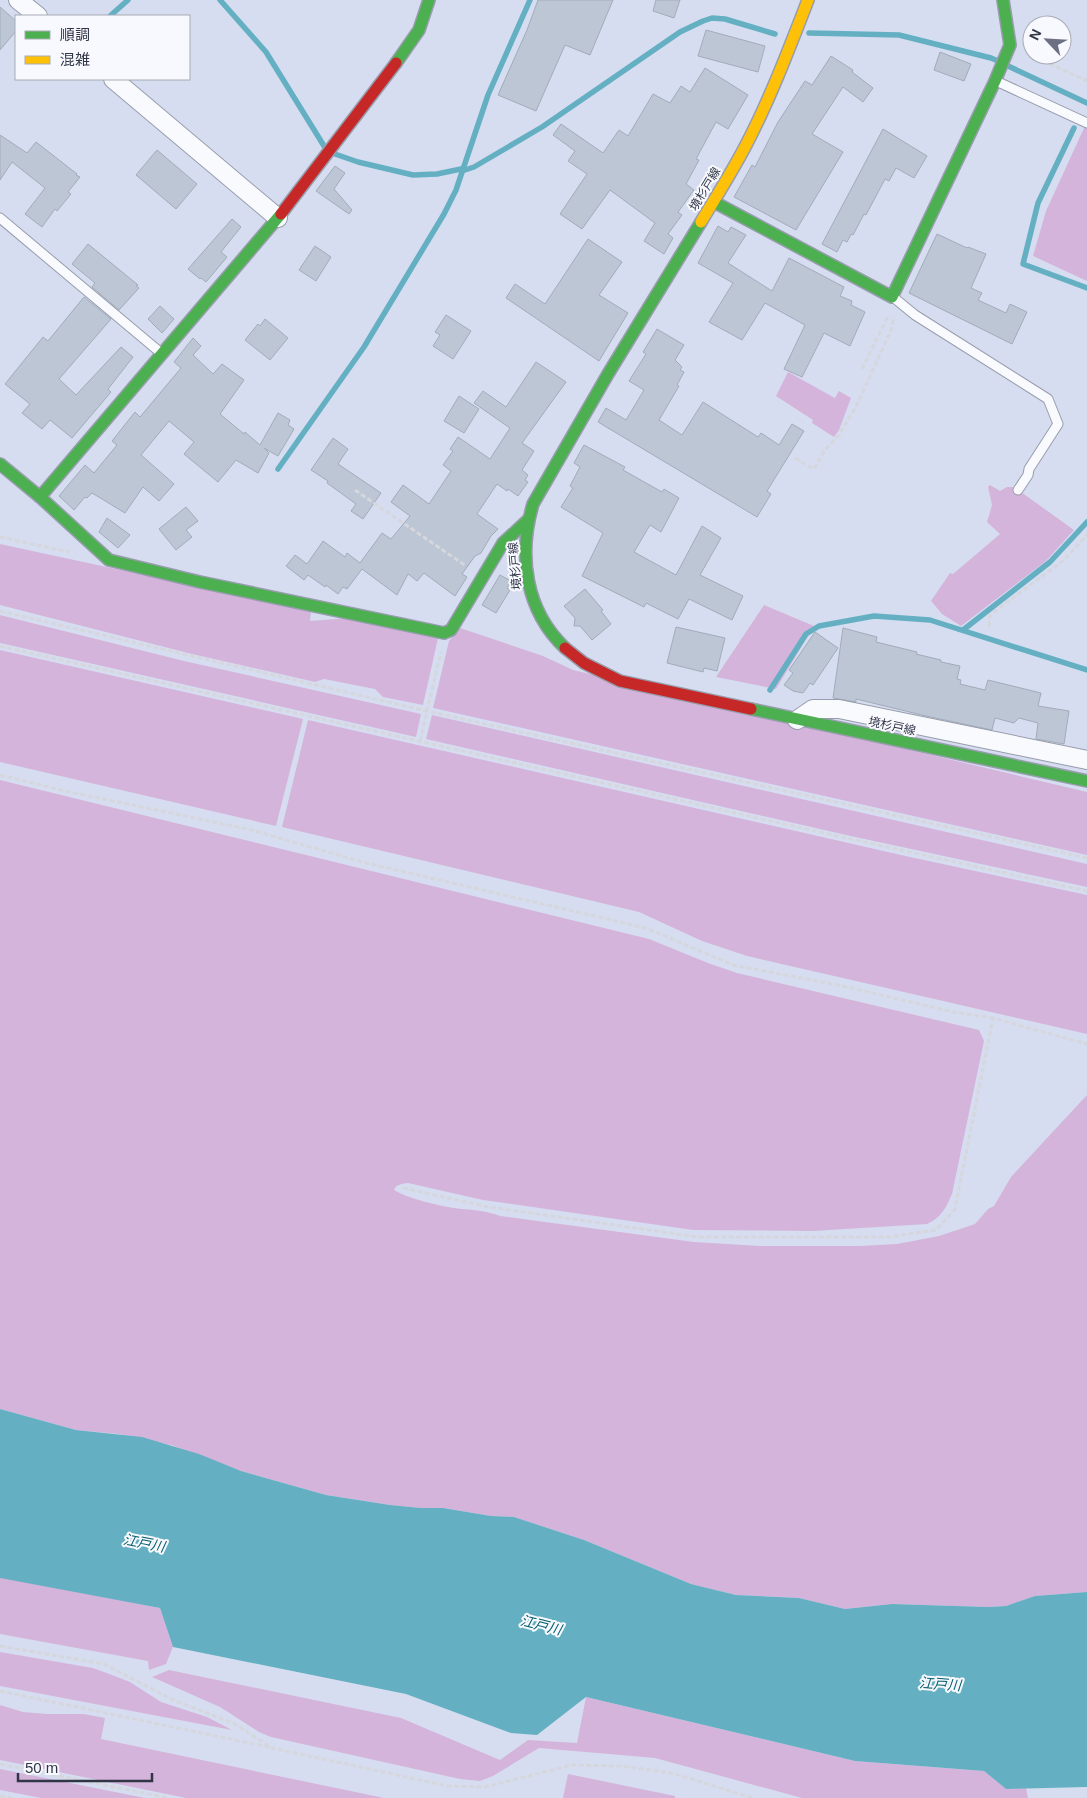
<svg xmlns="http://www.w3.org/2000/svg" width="1087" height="1798" font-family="Helvetica,'Noto Sans JP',sans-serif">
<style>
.green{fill:#d5b4dc}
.water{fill:#64b0c2}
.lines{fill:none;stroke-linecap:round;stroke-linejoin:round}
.stream{stroke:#64b0c2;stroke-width:5.5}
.building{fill:#bcc6d5;stroke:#a2abba}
.lane-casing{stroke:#989dad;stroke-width:11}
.street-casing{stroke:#989dad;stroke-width:20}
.fast-casing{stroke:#989dad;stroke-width:14}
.slow-casing{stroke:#989dad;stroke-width:14}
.jam-casing{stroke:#989dad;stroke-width:14}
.path{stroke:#d5d7dd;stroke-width:3;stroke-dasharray:5 2.5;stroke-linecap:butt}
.lane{stroke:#f9fafd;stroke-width:9}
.street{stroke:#f9fafd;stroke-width:18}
.fast{stroke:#4caf50;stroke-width:11}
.slow{stroke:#ffc107;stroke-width:11}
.jam{stroke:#c62828;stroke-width:11}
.labels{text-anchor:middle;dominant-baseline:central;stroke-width:4;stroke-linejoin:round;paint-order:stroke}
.street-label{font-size:12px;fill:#313647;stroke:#f8f9fe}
.water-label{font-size:14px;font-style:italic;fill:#07616e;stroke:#f8f9fe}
</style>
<rect width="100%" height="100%" fill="#d6ddf0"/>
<g class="green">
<polygon points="1085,126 1087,127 1087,281 1033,256 1046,211"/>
<polygon points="788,372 835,398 839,391 851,398 839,430 834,437 812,423 813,420 776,396"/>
<polygon points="990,485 1000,491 1007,487 1014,487 1074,530 1046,561 961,626 942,614 931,601 950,573 953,574 1000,534 987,522 992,505 988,487"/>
<polygon points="0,544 311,611 310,621 349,618 438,638 423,705 383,697 375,689 324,679 315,682 192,654 0,605"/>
<polygon points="764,605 814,626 776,689 716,677"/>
<polygon points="0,615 184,661 421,714 416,737 0,643"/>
<polygon points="460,628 543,656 573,670 1087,792 1087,855 433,708 449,641"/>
<polygon points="0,650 303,719 276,826 0,762"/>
<polygon points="432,715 1087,864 1087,887 846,835 426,739"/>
<polygon points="308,720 901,855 1087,895 1087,1034 747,956 702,941 639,912 282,827"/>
<path d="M0 780 649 939 708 963 737 973 979 1030 984 1041 952 1194C946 1208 941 1218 927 1224L813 1231 693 1230 483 1200 408 1183C402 1184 396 1184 394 1190 409 1199 436 1205 454 1208 469 1210 485 1210 500 1216L694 1242 760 1246H860L897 1244 939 1236 975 1224 988 1209 994 1206 1011 1177 1087 1095V1592L1035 1596 1006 1606 988 1607 892 1604 845 1609 799 1598 736 1595 691 1584 584 1540 514 1517 491 1516 443 1508H421L390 1505 326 1495 241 1471 171 1445 119 1434 76 1430 0 1409Z"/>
<polygon points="0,1576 160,1608 173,1647 166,1664 149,1670 148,1661 0,1634"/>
<polygon points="0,1652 93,1668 112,1675 130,1682 161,1702 207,1717 232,1730 0,1686"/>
<polygon points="169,1670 401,1718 500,1760 528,1740 577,1743 586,1697 855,1761 984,1771 1006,1789 1026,1788 1028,1798 802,1798 655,1758 539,1748 493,1776 480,1781 460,1779 271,1737 259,1732 220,1707 152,1677"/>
<polygon points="0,1705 23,1712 47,1714 84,1714 105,1718 101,1739 384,1798 186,1798 0,1760"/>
<polygon points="0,1769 145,1798 41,1798 0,1790"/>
<polygon points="568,1774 675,1796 675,1798 563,1798"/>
</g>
<polygon class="water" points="0,1409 76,1430 142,1437 199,1454 241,1471 326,1495 390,1505 421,1508 443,1508 491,1516 514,1517 584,1540 691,1584 736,1595 799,1598 845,1609 892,1604 988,1607 1006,1606 1035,1596 1087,1592 1087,1787 1006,1789 984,1771 855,1761 586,1697 537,1735 511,1733 406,1694 173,1647 160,1608 0,1578"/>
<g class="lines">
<g class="stream">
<polyline points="220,0 266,52 324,146"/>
<polyline points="110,16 128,0"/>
<polyline points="809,33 899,35 991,58 998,61"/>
<polyline points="1006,65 1087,103"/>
<polyline points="1074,128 1038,203 1023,264 1087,288"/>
<polyline points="335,154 358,162 413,175 437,174 461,169 465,170 474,167 542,127 680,32 703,21 712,18 725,19 775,34"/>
<polyline points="278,469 364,347 444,214 456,190 488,95 530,0"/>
<polyline points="963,630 1050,562 1087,522"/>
<polyline points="770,690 806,634 819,626 874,616 930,620 1087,670"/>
</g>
</g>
<g class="building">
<polygon points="538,0 613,0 590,55 565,45 536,111 498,95 527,30"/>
<polygon points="656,0 680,0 674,18 653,11"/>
<polygon points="0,7 16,21 16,31 0,50"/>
<polygon points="706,30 765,46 758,72 698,56"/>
<polygon points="940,52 971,64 964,81 934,70"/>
<polygon points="831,56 853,70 852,72 873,88 863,102 843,87 812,134 843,152 796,230 734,197 752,165 755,167 778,122 805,81 812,85"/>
<polygon points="705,68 748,95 728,129 716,122 696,159 699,160 686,184 694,190 678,212 682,215 668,234 673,238 664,254 644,241 655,223 610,190 582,229 560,214 587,174 568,161 575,151 553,135 561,124 603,153 619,130 628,136 653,94 670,103 681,86 690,92"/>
<polygon points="883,129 927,156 914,178 896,168 889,181 885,179 866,215 864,214 853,235 851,234 847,242 843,240 837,252 822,244"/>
<polygon points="0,135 27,153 36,142 77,174 76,175 80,177 68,192 71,194 57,211 55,209 42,227 25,214 45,188 12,162 0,180"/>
<polygon points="157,150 197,184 176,209 136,175"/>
<polygon points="335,166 345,173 334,189 352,210 349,214 316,191"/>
<polygon points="232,219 241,227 221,252 227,257 206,282 201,278 200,279 188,269"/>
<polygon points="718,226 728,232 731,227 746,235 728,263 772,291 789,258 844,287 840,296 852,301 851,305 865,312 850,346 824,333 802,377 784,369 805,325 765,303 742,340 709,322 733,283 698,263"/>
<polygon points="937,234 967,248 968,247 986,254 971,288 982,293 978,300 1006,313 1010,304 1027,312 1012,344 909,293"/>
<polygon points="588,239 622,262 599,295 628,313 599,361 506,298 515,284 545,304"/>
<polygon points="88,244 138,285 136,286 139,288 119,310 92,287 95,283 72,264"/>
<polygon points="315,246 331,257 316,281 299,270"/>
<polygon points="84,297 111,319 59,379 76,395 121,347 133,357 108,389 111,392 72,438 50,420 42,429 22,413 30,404 5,384 43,337 48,341"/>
<polygon points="160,306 174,319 162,333 148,319"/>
<polygon points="446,315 471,331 453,359 433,346 440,335 435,332"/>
<polygon points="265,319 288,338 270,360 245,340 258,324 260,326"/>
<polygon points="657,329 684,345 675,360 682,367 680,370 684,372 677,385 679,386 659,420 682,435 703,402 758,437 761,433 779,445 792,424 804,431 767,491 771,494 757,517 598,422 606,408 626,420 644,390 629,381 646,354 643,352"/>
<polygon points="193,338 201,346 193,355 213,374 222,364 244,380 220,414 244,434 245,432 260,445 278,413 290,420 288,425 294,429 278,456 264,448 269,453 258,473 236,460 218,482 184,454 194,442 169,421 141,455 174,484 159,501 143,487 125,513 92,493 87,498 85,497 74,510 59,496 85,465 94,473 117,445 112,441 135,412 140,417 181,368 174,362"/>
<polygon points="536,362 566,382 522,443 534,451 522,470 528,475 525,480 528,482 518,496 508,489 507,491 497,484 477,514 498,529 491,536 481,553 475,556 462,574 467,577 455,596 424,573 417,581 408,574 397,595 362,569 347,589 343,587 338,594 326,585 325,587 308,575 304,580 286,566 295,555 307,564 323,541 345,557 347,553 360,563 382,533 391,539 410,516 391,502 403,485 429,504 451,471 443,465 453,451 450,449 458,437 490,459 510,428 474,403 483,391 506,407"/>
<polygon points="459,396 479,409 464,433 444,421"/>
<polygon points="333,438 348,449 338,464 381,493 363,519 351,511 356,504 327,483 328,481 311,470"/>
<polygon points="584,445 625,467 623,470 662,492 664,489 679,498 661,532 650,525 634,552 676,575 702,526 721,538 700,575 743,596 732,620 689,599 678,619 646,603 644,607 582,576 603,533 561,507 573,488 570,486 580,467 574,463"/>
<polygon points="186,507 198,521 186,530 192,537 176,550 159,529"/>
<polygon points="107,518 130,535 118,548 99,532"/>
<polygon points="500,575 511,581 507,588 510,590 496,613 482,605"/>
<polygon points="585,589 603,610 601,611 611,624 592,640 580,626 574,626 575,618 564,606"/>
<polygon points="676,627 725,638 717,671 704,668 703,672 667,663"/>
<polygon points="843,628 877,637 876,642 917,652 916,654 941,660 941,662 960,666 957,679 961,680 960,684 985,690 988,680 1041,693 1038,706 1069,711 1064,744 1036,739 1038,723 1019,718 1014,723 995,718 992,730 926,716 856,699 856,702 833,698"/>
<polygon points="815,632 838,648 813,685 810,683 803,693 793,691 784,685 793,673 789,670"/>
</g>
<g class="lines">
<defs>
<g id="lane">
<polyline points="996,81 1087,123"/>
<polyline points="0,218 161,353"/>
<polyline points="893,297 915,315 1048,399 1058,424 1029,469 1028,475 1018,490"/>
</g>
<g id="street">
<polyline points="18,0 38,16"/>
<polyline points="113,79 278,218"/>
<polyline points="797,720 813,709 839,709 1087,760"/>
</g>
<g id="fast">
<polyline points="396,63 419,30 429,0"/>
<polyline points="714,202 892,297 995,81 1010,45 1003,0"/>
<polyline points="0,464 40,497 109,560 200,582 444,633 451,630 503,543 528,520"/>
<polyline points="40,497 281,214"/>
<path d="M565 648C525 610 518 555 533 504L608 374 701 222"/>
<polyline points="751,709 1087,781"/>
</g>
<path id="slow" d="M701 222C716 197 732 172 746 145 770 99 789 49 808 0"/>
<g id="jam">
<polyline points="281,214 396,63"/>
<polyline points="565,648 584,663 620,681 751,709"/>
</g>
</defs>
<use href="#lane" class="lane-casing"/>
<use href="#street" class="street-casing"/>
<use href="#fast" class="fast-casing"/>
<use href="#slow" class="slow-casing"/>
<use href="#jam" class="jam-casing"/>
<g class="path">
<polyline points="1029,54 1087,81"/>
<polyline points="862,369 888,316"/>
<polyline points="795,458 814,469 825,450 839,435 856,407 892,328 893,316"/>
<polyline points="355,490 466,566"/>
<polyline points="0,537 69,552"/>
<polyline points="0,611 427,711 1087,858"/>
<polyline points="989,626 990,616 995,611 1063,561 1087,535"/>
<polyline points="0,646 833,835 1087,891"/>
<polyline points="420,741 441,652"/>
<polyline points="0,775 70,792 252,830 362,862 646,928 733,965 843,986 953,1012 993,1018"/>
<polyline points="403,1188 489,1207 698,1237 888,1237 936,1230 955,1209 993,1018 1087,1044"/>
<polyline points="0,1646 104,1664 173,1700 233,1723 272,1748 448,1786 485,1787 572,1765 621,1766 672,1773 753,1798"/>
<polyline points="0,1691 269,1747"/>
<polyline points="0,1764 169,1798"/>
<polyline points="0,1796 13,1798"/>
</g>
<use href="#lane" class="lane"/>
<use href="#street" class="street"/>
<use href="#fast" class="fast"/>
<use href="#slow" class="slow"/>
<use href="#jam" class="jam"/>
</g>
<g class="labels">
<g class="street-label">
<text transform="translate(705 189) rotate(-59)">境杉戸線</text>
<text transform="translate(515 566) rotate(-95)">境杉戸線</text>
<text transform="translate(892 726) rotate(12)">境杉戸線</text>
</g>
<g class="water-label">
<text transform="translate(144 1543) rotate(11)">江戸川</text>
<text transform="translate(541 1625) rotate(14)">江戸川</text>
<text transform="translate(940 1684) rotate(4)">江戸川</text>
</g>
</g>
<rect x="15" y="15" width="175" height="65" fill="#f8f9fe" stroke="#a8abb5"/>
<rect x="25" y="31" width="25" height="8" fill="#4caf50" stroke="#a8abb5"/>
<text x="60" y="40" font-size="15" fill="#313647">順調</text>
<rect x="25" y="56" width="25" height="8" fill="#ffc107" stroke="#a8abb5"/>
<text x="60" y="65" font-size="15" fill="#313647">混雑</text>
<g transform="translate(1047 40) rotate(295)"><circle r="24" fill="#f8f9fe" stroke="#a8abb5"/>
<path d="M0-4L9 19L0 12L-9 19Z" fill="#6b7082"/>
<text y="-8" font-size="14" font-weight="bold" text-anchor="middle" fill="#313647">N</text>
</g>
<path d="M18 1773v8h134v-8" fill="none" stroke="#313647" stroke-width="2.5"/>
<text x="25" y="1773" font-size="15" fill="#313647" stroke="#f8f9fe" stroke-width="4" paint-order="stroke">50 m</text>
</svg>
